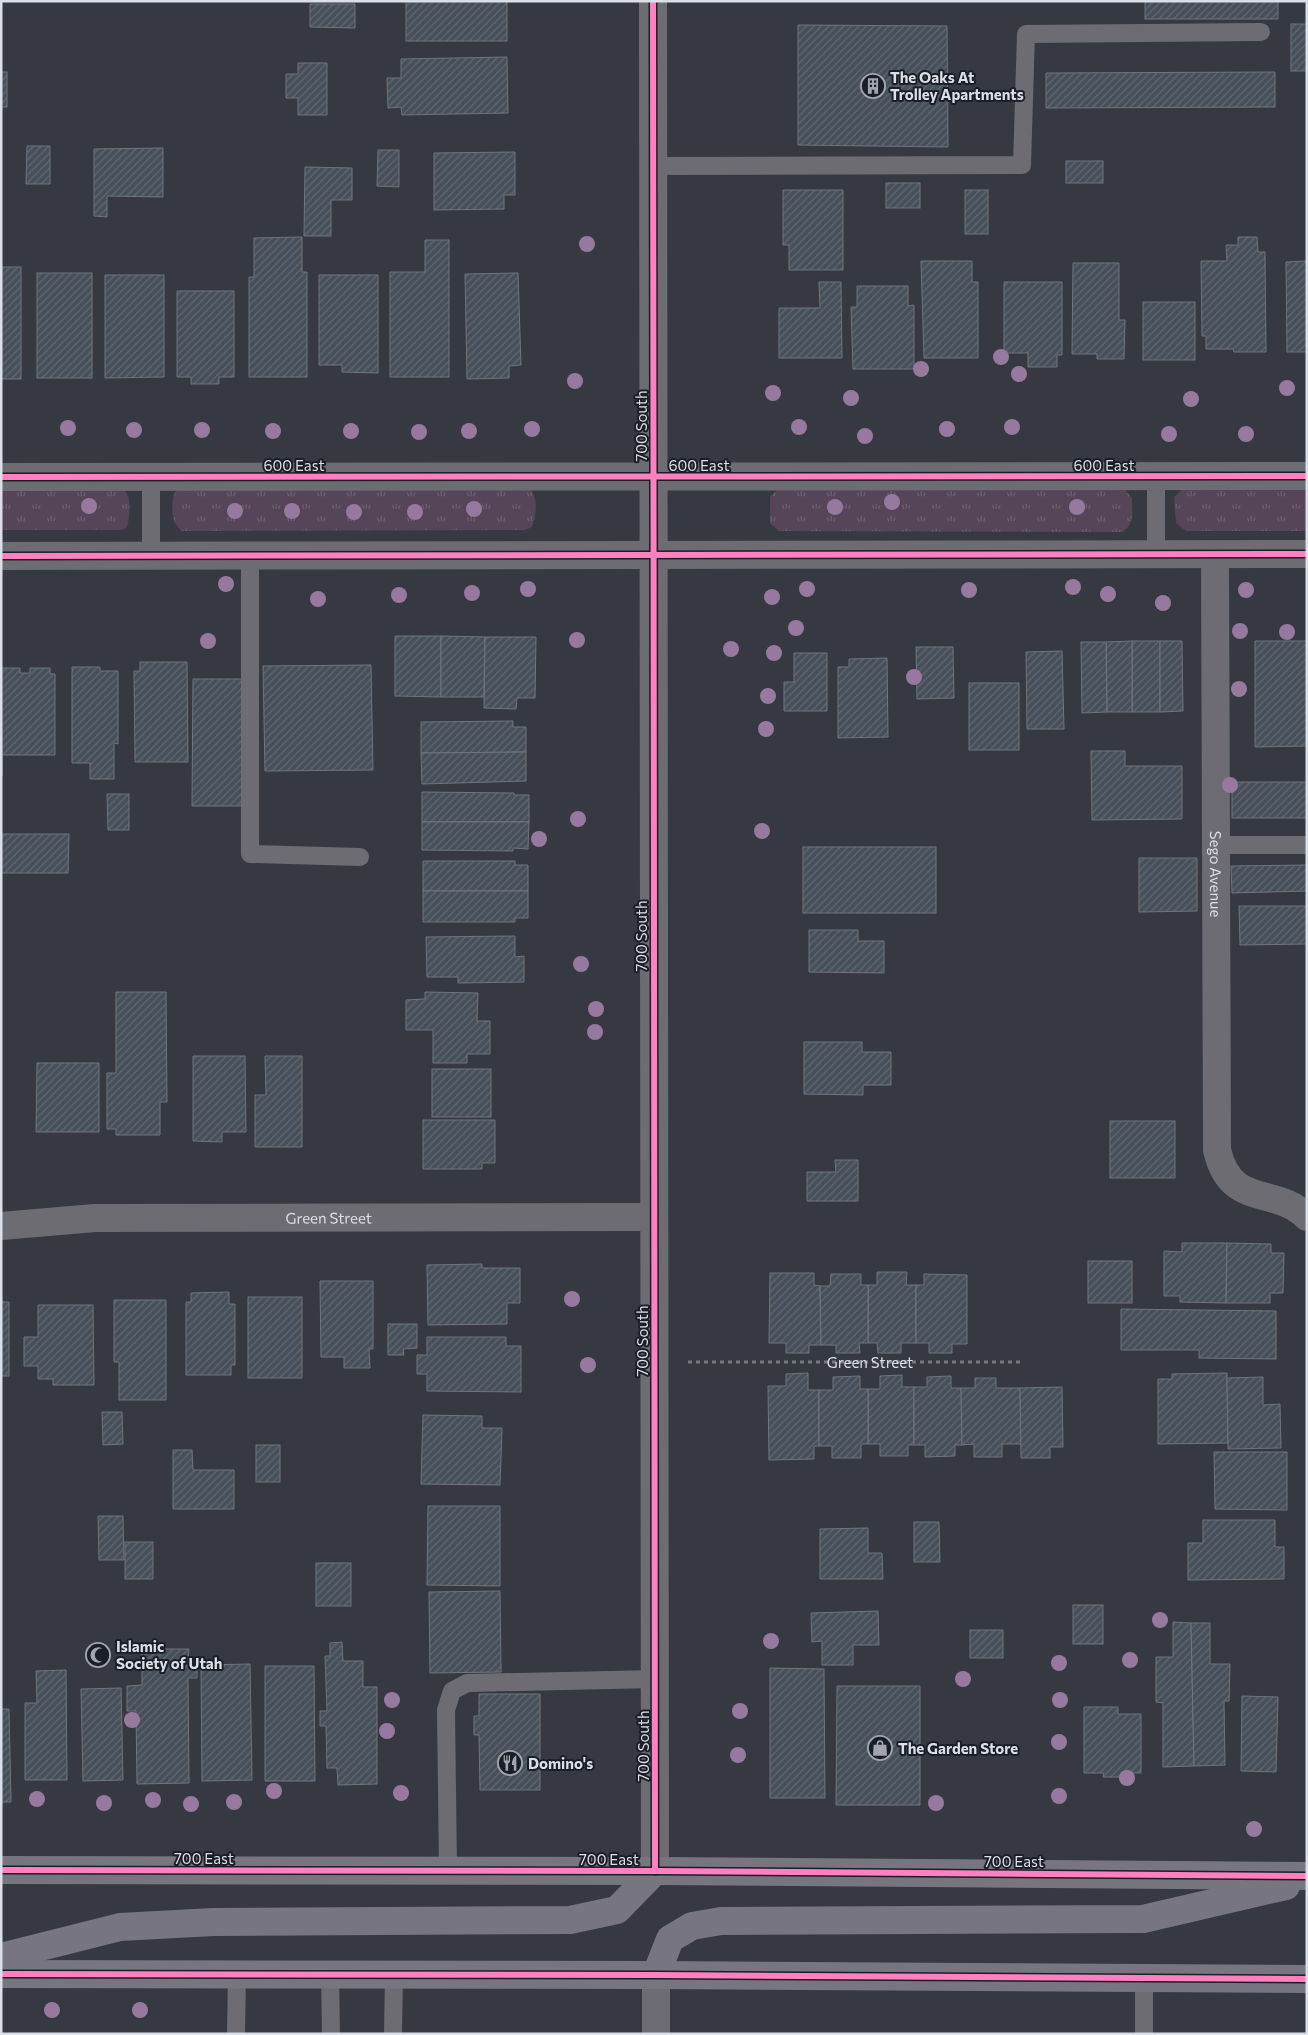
<svg xmlns="http://www.w3.org/2000/svg" width="1308" height="2035" font-family="Commissioner,sans-serif">
<style>
.grass{fill:url(#grass-tufts)}
.building{fill:url(#building-hatch);stroke:#70757c}
.lines{fill:none;stroke-linecap:round;stroke-linejoin:round}
.path{stroke:#77777e;stroke-width:3;stroke-dasharray:4 4;stroke-linecap:butt}
.service{stroke:#6d6c73;stroke-width:18}
.minor{stroke:#6d6c73;stroke-width:28}
.primary{stroke:#777580;stroke-width:28}
.cycleway-casing{stroke:#1b1e26;stroke-width:9}
.cycleway{stroke:#ff80c0;stroke-width:6}
.tree{fill:#97799f}
.labels{text-anchor:middle;dominant-baseline:central;stroke-width:4;stroke-linejoin:round;paint-order:stroke}
.poi-label{font-size:15px;font-weight:bold;fill:#dbdfea;stroke:#1b1e26;text-anchor:start}
.street-label{font-size:15px;fill:#dbdfea;stroke:#1b1e26}
</style>
<defs>
<pattern id="grass-tufts" width="24" height="20" patternUnits="userSpaceOnUse" patternTransform="scale(1.25)"><rect width="24" height="20" fill="#564559"/><path d="M3 7l-1-3M5 7V3M7 7l1-3M15 17l-1-3M17 17v-4M19 17l1-3" fill="none" stroke="#6e5f71"/></pattern>
<pattern id="building-hatch" width="6" height="6" patternUnits="userSpaceOnUse" patternTransform="scale(1.25)"><rect width="6" height="6" fill="#464f5a"/><path d="M-1 1l2-2M0 6l6-6M5 7l2-2" fill="none" stroke="#606872"/></pattern>
</defs>
<rect width="100%" height="100%" fill="#363942"/>
<g class="grass">
<path d="M123 489C132 495 130 516 127 527L122 530H1V490Z"/>
<path d="M180 489H529C539 497 536 515 532 527L525 530 182 531C170 523 171 504 175 492Z"/>
<path d="M778 489 1125 490 1132 498C1132 511 1135 525 1122 532L779 531 770 523V497Z"/>
<polygon points="1183,489 1307,489 1307,531 1186,531 1176,523 1174,497"/>
</g>
<g class="building">
<rect x="406" y="1" width="101" height="40"/>
<rect x="1145" y="1" width="133" height="18"/>
<polygon points="310,4 355,4 355,28 310,27"/>
<rect x="1291" y="24" width="16" height="47"/>
<polygon points="798,25 947,26 948,147 798,145"/>
<polygon points="507,57 508,113 402,115 401,107 388,108 387,78 401,78 401,59"/>
<polygon points="298,63 327,63 327,115 298,115 298,98 286,98 286,74 298,74"/>
<rect x="1" y="72" width="6" height="35"/>
<polygon points="1275,72 1275,107 1046,108 1046,73"/>
<polygon points="27,146 50,146 50,184 26,184"/>
<polygon points="163,148 163,197 107,196 107,217 94,216 94,149"/>
<polygon points="378,150 399,150 399,187 377,186"/>
<polygon points="515,152 515,195 504,195 504,209 434,210 434,153"/>
<rect x="1066" y="161" width="37" height="22"/>
<polygon points="305,167 352,168 352,200 331,200 331,236 304,236"/>
<rect x="886" y="183" width="34" height="25"/>
<polygon points="783,190 843,190 843,270 789,270 789,245 783,245"/>
<rect x="965" y="190" width="23" height="44"/>
<polygon points="302,237 302,272 307,272 307,377 249,377 249,277 254,277 254,238"/>
<polygon points="1238,237 1257,237 1258,252 1265,252 1266,352 1234,352 1233,349 1206,349 1206,336 1202,336 1201,261 1227,261 1226,245 1238,245"/>
<polygon points="425,240 449,240 449,377 390,377 390,272 425,272"/>
<polygon points="921,261 972,261 972,282 978,282 978,358 924,358"/>
<polygon points="1307,261 1307,352 1287,352 1286,262"/>
<polygon points="1073,263 1119,263 1119,320 1125,320 1124,359 1097,359 1097,354 1072,354"/>
<rect x="1" y="267" width="20" height="112"/>
<rect x="37" y="273" width="55" height="105"/>
<polygon points="518,273 521,365 509,366 509,378 467,379 465,274"/>
<polygon points="105,275 164,275 164,377 105,378"/>
<polygon points="319,275 378,275 378,373 342,372 342,365 319,365"/>
<polygon points="819,282 841,282 842,358 779,358 779,308 820,308"/>
<polygon points="1004,282 1062,282 1062,355 1057,355 1057,367 1028,367 1028,353 1004,353"/>
<polygon points="857,286 908,286 908,306 914,305 914,369 853,369 851,307 857,307"/>
<polygon points="177,291 234,291 234,377 219,377 219,384 191,384 191,377 177,377"/>
<rect x="1143" y="302" width="52" height="58"/>
<polygon points="395,636 441,636 441,697 395,696"/>
<polygon points="441,636 485,637 484,697 441,697"/>
<polygon points="485,637 536,637 535,698 517,698 516,709 484,708"/>
<rect x="1132" y="641" width="28" height="71"/>
<polygon points="1132,641 1132,712 1107,712 1106,642"/>
<polygon points="1160,641 1182,641 1183,711 1160,712"/>
<polygon points="1255,641 1307,641 1307,746 1255,747"/>
<polygon points="1081,642 1106,642 1107,712 1082,713"/>
<polygon points="916,647 953,647 954,698 917,699"/>
<polygon points="1062,651 1064,729 1027,729 1026,652"/>
<polygon points="794,653 827,653 827,711 784,711 784,682 794,682"/>
<polygon points="887,658 888,737 838,738 838,667 849,667 849,659"/>
<polygon points="140,662 187,662 188,762 135,762 134,671 140,671"/>
<polygon points="371,665 373,770 265,771 263,666"/>
<polygon points="72,667 100,667 100,671 118,671 118,744 114,743 114,779 90,779 90,763 72,763"/>
<polygon points="1,668 20,668 20,673 30,673 30,668 50,668 50,674 55,674 55,755 2,755 2,776"/>
<polygon points="193,679 243,679 243,806 192,806"/>
<rect x="969" y="683" width="50" height="67"/>
<polygon points="513,721 513,727 526,727 526,752 421,753 421,722"/>
<polygon points="1091,751 1125,751 1125,766 1182,766 1182,819 1092,820"/>
<polygon points="526,752 526,781 422,784 421,753"/>
<rect x="1232" y="782" width="75" height="36"/>
<polygon points="422,792 514,793 514,795 529,795 529,822 422,822"/>
<polygon points="107,794 129,794 129,830 108,830"/>
<polygon points="422,822 529,822 528,849 513,848 513,851 422,850"/>
<polygon points="1,834 69,834 68,873 1,873"/>
<rect x="803" y="847" width="133" height="66"/>
<polygon points="1139,858 1197,858 1197,911 1139,912"/>
<polygon points="423,861 515,861 515,865 528,865 528,891 423,891"/>
<polygon points="1307,865 1307,891 1232,893 1231,866"/>
<polygon points="423,891 528,891 528,918 515,918 515,922 423,922"/>
<polygon points="1239,906 1307,906 1307,944 1240,945"/>
<polygon points="809,930 858,930 858,941 884,941 884,973 809,972"/>
<polygon points="515,936 515,957 524,956 524,982 458,983 458,977 427,977 426,937"/>
<polygon points="116,992 166,992 167,1102 160,1102 160,1135 116,1135 116,1129 107,1129 107,1073 116,1073"/>
<polygon points="425,992 478,993 477,1021 490,1021 490,1054 467,1054 467,1063 433,1063 433,1030 406,1030 406,1000 425,999"/>
<polygon points="804,1042 862,1042 862,1052 891,1052 891,1085 863,1085 863,1095 804,1094"/>
<polygon points="193,1056 245,1056 246,1132 222,1132 222,1142 193,1141"/>
<polygon points="265,1056 302,1056 302,1147 255,1147 255,1095 266,1095"/>
<polygon points="37,1063 99,1063 99,1132 36,1132"/>
<rect x="432" y="1069" width="59" height="48"/>
<polygon points="423,1120 495,1120 495,1163 482,1163 482,1169 423,1169"/>
<rect x="1110" y="1121" width="65" height="57"/>
<polygon points="835,1160 858,1160 858,1201 807,1201 807,1172 836,1172"/>
<polygon points="1182,1243 1227,1243 1226,1303 1180,1302 1180,1296 1164,1296 1164,1251 1182,1252"/>
<polygon points="1227,1243 1271,1244 1271,1253 1284,1253 1283,1293 1270,1293 1270,1303 1226,1303"/>
<rect x="1088" y="1261" width="44" height="42"/>
<polygon points="482,1264 482,1268 520,1268 520,1303 507,1303 507,1324 428,1325 427,1265"/>
<polygon points="877,1272 907,1272 906,1285 916,1285 916,1343 901,1343 901,1353 878,1353 877,1343 868,1343 868,1285 877,1285"/>
<polygon points="770,1273 814,1273 814,1285 820,1286 821,1345 809,1345 809,1353 786,1353 786,1343 769,1343"/>
<polygon points="831,1274 861,1274 861,1285 868,1285 868,1343 859,1343 860,1353 836,1353 836,1345 821,1345 820,1286 830,1286"/>
<polygon points="924,1274 967,1275 967,1344 952,1344 952,1353 929,1353 929,1343 916,1343 916,1285 924,1285"/>
<polygon points="320,1281 373,1281 373,1349 369,1349 370,1368 344,1368 344,1357 321,1357"/>
<polygon points="229,1292 229,1304 235,1304 235,1365 231,1365 231,1375 186,1375 186,1302 191,1302 191,1293"/>
<polygon points="1,1293 2,1302 9,1302 9,1376 1,1376"/>
<rect x="248" y="1297" width="54" height="81"/>
<polygon points="114,1300 166,1300 166,1400 119,1400 119,1362 114,1362"/>
<polygon points="38,1305 93,1305 94,1385 53,1385 53,1379 38,1379 38,1366 24,1366 24,1337 38,1337"/>
<polygon points="1121,1309 1276,1311 1276,1359 1199,1358 1199,1350 1121,1350"/>
<polygon points="388,1324 417,1324 417,1348 403,1349 404,1355 388,1355"/>
<polygon points="427,1337 506,1337 506,1346 521,1346 521,1392 427,1391 427,1374 417,1374 417,1355 427,1355"/>
<polygon points="808,1373 808,1390 819,1390 819,1446 814,1446 814,1459 769,1460 768,1386 786,1386 786,1374"/>
<polygon points="1227,1373 1228,1443 1158,1444 1158,1379 1172,1379 1172,1374"/>
<polygon points="902,1375 902,1387 914,1387 914,1445 908,1445 908,1456 880,1456 880,1444 868,1444 868,1389 880,1389 880,1376"/>
<polygon points="860,1376 860,1389 868,1389 868,1444 861,1444 861,1458 832,1458 832,1446 819,1446 819,1390 833,1390 833,1377"/>
<polygon points="951,1376 951,1388 961,1388 962,1445 955,1445 955,1456 925,1457 925,1445 914,1445 914,1387 927,1387 927,1377"/>
<polygon points="1263,1377 1263,1405 1280,1404 1281,1448 1228,1449 1227,1378"/>
<polygon points="975,1378 996,1378 996,1388 1020,1388 1021,1444 1002,1444 1002,1457 974,1457 974,1444 962,1445 961,1388 975,1388"/>
<polygon points="1062,1387 1063,1447 1050,1447 1050,1458 1021,1458 1020,1388"/>
<polygon points="102,1412 122,1412 123,1444 103,1445"/>
<polygon points="423,1415 482,1416 482,1428 502,1428 500,1485 421,1484"/>
<rect x="256" y="1445" width="24" height="37"/>
<polygon points="173,1450 192,1450 193,1470 234,1470 234,1509 173,1509"/>
<polygon points="1214,1452 1287,1452 1287,1510 1215,1509"/>
<polygon points="428,1506 500,1506 500,1586 427,1585"/>
<polygon points="98,1516 123,1516 124,1560 99,1560"/>
<polygon points="1203,1520 1275,1520 1275,1547 1284,1547 1284,1579 1188,1580 1188,1543 1203,1543"/>
<polygon points="914,1522 939,1522 940,1562 914,1562"/>
<polygon points="868,1528 868,1553 882,1553 883,1579 820,1579 820,1529"/>
<rect x="125" y="1542" width="28" height="37"/>
<rect x="316" y="1563" width="35" height="43"/>
<polygon points="500,1591 501,1672 430,1673 429,1592"/>
<rect x="1073" y="1605" width="30" height="39"/>
<polygon points="878,1611 879,1645 853,1645 853,1665 822,1665 822,1641 812,1642 811,1613"/>
<polygon points="1173,1622 1191,1623 1194,1766 1163,1767 1163,1703 1156,1702 1156,1657 1173,1657"/>
<polygon points="1191,1623 1210,1623 1210,1664 1230,1664 1229,1701 1224,1701 1225,1765 1194,1766"/>
<rect x="970" y="1630" width="33" height="28"/>
<polygon points="342,1642 343,1661 363,1661 363,1687 377,1687 377,1784 338,1785 337,1768 327,1768 326,1726 320,1726 320,1711 327,1711 325,1656 330,1656 330,1643"/>
<polygon points="142,1649 189,1649 188,1659 197,1659 197,1678 188,1678 189,1783 137,1784 136,1711 127,1711 127,1686 142,1685"/>
<polygon points="250,1664 252,1780 202,1781 201,1665"/>
<polygon points="265,1666 314,1666 315,1781 265,1781"/>
<polygon points="770,1668 824,1669 825,1798 770,1798"/>
<polygon points="66,1670 67,1780 25,1780 25,1703 37,1703 36,1671"/>
<polygon points="837,1686 920,1686 920,1805 836,1805"/>
<polygon points="121,1688 123,1780 83,1781 81,1689"/>
<polygon points="479,1694 540,1694 540,1790 480,1790 479,1735 474,1735 474,1716 479,1716"/>
<polygon points="1242,1696 1278,1697 1276,1772 1241,1771"/>
<polygon points="1084,1707 1118,1707 1118,1714 1141,1714 1141,1773 1124,1773 1124,1777 1103,1777 1104,1773 1084,1773"/>
<polygon points="1,1709 9,1709 11,1802 1,1802"/>
</g>
<g class="lines">
<path class="path" id="s1" d="M688 1362H1020"/>
<g class="service">
<polyline points="653,166 1022,165 1026,34 1261,32"/>
<polyline points="151,477 151,556"/>
<polyline points="1156,478 1156,555"/>
<polyline points="250,556 250,854 360,857"/>
<polyline points="1215,845 1307,845"/>
<polyline points="448,1871 446,1710 452,1691 467,1683 655,1679"/>
<polyline points="330,1974 331,2034"/>
<polyline points="1144,1978 1144,2034"/>
<polyline points="236,2034 237,1974"/>
<polyline points="393,2034 394,1974"/>
</g>
<g class="minor">
<polyline points="653,1 655,1871"/>
<polyline points="1,477 1307,476"/>
<path id="s2" d="M1215 555 1217 1150C1231 1210 1275 1185 1307 1217"/>
<polyline points="1,556 1307,554"/>
<path id="s3" d="M1 1226 95 1218 654 1217"/>
<polyline points="656,1975 656,2034"/>
</g>
<g class="primary">
<polyline points="1,1870 655,1871 1307,1876"/>
<polyline points="1,1957 120,1927 213,1922 570,1920 617,1910 655,1871"/>
<polyline points="1,1974 656,1975 1307,1979"/>
<polyline points="656,1975 670,1939 692,1926 721,1921 1143,1919 1286,1886"/>
</g>
<defs>
<g id="cycleway">
<polyline points="653,1 655,1871"/>
<polyline points="1,477 1307,476"/>
<polyline points="1,556 1307,554"/>
<polyline points="1,1870 655,1871 1307,1876"/>
<polyline points="1,1974 656,1975 1307,1979"/>
</g>
</defs>
<use href="#cycleway" class="cycleway-casing"/>
<use href="#cycleway" class="cycleway"/>
</g>
<g class="tree">
<circle cx="587" cy="244" r="8"/>
<circle cx="1001" cy="357" r="8"/>
<circle cx="921" cy="369" r="8"/>
<circle cx="1019" cy="374" r="8"/>
<circle cx="575" cy="381" r="8"/>
<circle cx="1287" cy="388" r="8"/>
<circle cx="773" cy="393" r="8"/>
<circle cx="851" cy="398" r="8"/>
<circle cx="1191" cy="399" r="8"/>
<circle cx="799" cy="427" r="8"/>
<circle cx="1012" cy="427" r="8"/>
<circle cx="68" cy="428" r="8"/>
<circle cx="532" cy="429" r="8"/>
<circle cx="947" cy="429" r="8"/>
<circle cx="134" cy="430" r="8"/>
<circle cx="202" cy="430" r="8"/>
<circle cx="273" cy="431" r="8"/>
<circle cx="351" cy="431" r="8"/>
<circle cx="469" cy="431" r="8"/>
<circle cx="419" cy="432" r="8"/>
<circle cx="1169" cy="434" r="8"/>
<circle cx="1246" cy="434" r="8"/>
<circle cx="865" cy="436" r="8"/>
<circle cx="892" cy="502" r="8"/>
<circle cx="89" cy="506" r="8"/>
<circle cx="835" cy="507" r="8"/>
<circle cx="1077" cy="507" r="8"/>
<circle cx="474" cy="509" r="8"/>
<circle cx="235" cy="511" r="8"/>
<circle cx="292" cy="511" r="8"/>
<circle cx="354" cy="512" r="8"/>
<circle cx="415" cy="512" r="8"/>
<circle cx="226" cy="584" r="8"/>
<circle cx="1073" cy="587" r="8"/>
<circle cx="528" cy="589" r="8"/>
<circle cx="807" cy="589" r="8"/>
<circle cx="969" cy="590" r="8"/>
<circle cx="1246" cy="590" r="8"/>
<circle cx="472" cy="593" r="8"/>
<circle cx="1108" cy="594" r="8"/>
<circle cx="399" cy="595" r="8"/>
<circle cx="772" cy="597" r="8"/>
<circle cx="318" cy="599" r="8"/>
<circle cx="1163" cy="603" r="8"/>
<circle cx="796" cy="628" r="8"/>
<circle cx="1240" cy="631" r="8"/>
<circle cx="1287" cy="632" r="8"/>
<circle cx="577" cy="640" r="8"/>
<circle cx="208" cy="641" r="8"/>
<circle cx="731" cy="649" r="8"/>
<circle cx="774" cy="653" r="8"/>
<circle cx="914" cy="677" r="8"/>
<circle cx="1239" cy="689" r="8"/>
<circle cx="768" cy="696" r="8"/>
<circle cx="766" cy="729" r="8"/>
<circle cx="1230" cy="785" r="8"/>
<circle cx="578" cy="819" r="8"/>
<circle cx="762" cy="831" r="8"/>
<circle cx="539" cy="839" r="8"/>
<circle cx="581" cy="964" r="8"/>
<circle cx="596" cy="1009" r="8"/>
<circle cx="595" cy="1032" r="8"/>
<circle cx="572" cy="1299" r="8"/>
<circle cx="588" cy="1365" r="8"/>
<circle cx="1160" cy="1620" r="8"/>
<circle cx="771" cy="1641" r="8"/>
<circle cx="1130" cy="1660" r="8"/>
<circle cx="1059" cy="1663" r="8"/>
<circle cx="963" cy="1679" r="8"/>
<circle cx="392" cy="1700" r="8"/>
<circle cx="1060" cy="1700" r="8"/>
<circle cx="740" cy="1711" r="8"/>
<circle cx="132" cy="1720" r="8"/>
<circle cx="387" cy="1731" r="8"/>
<circle cx="1059" cy="1742" r="8"/>
<circle cx="738" cy="1755" r="8"/>
<circle cx="1127" cy="1778" r="8"/>
<circle cx="274" cy="1791" r="8"/>
<circle cx="401" cy="1793" r="8"/>
<circle cx="1059" cy="1796" r="8"/>
<circle cx="37" cy="1799" r="8"/>
<circle cx="153" cy="1800" r="8"/>
<circle cx="234" cy="1802" r="8"/>
<circle cx="104" cy="1803" r="8"/>
<circle cx="936" cy="1803" r="8"/>
<circle cx="191" cy="1804" r="8"/>
<circle cx="1254" cy="1829" r="8"/>
<circle cx="52" cy="2010" r="8"/>
<circle cx="140" cy="2010" r="8"/>
</g>
<defs>
<symbol id="building-ring" viewBox="-11 -11 22 22"><circle r="9.5" fill="#1b1e26" stroke="#a1a5af" stroke-width="1.5"/><path d="M-4-6H4V6H1V3H-1V6H-4ZM-2.5-4.3h1.7v1.8h-1.7ZM.8-4.3h1.7v1.8H.8ZM-2.5-1h1.7V.8h-1.7ZM.8-1h1.7V.8H.8Z" fill="#a1a5af"/></symbol>
<symbol id="mosque-ring" viewBox="-11 -11 22 22"><circle r="9.5" fill="#1b1e26" stroke="#a1a5af" stroke-width="1.5"/><path d="M3.5-4.9A6 6 0 1 0 3.5 4.9A5 5 0 1 1 3.5-4.9Z" fill="#a1a5af"/></symbol>
<symbol id="shop-ring" viewBox="-11 -11 22 22"><circle r="9.5" fill="#1b1e26" stroke="#a1a5af" stroke-width="1.5"/><path d="M-5-2.5h2.3a2.7 3.5 0 0 1 5.4 0H5L5.5 6h-11ZM-1.5-2.5h3a1.5 2.3 0 0 0-3 0Z" fill="#a1a5af"/></symbol>
<symbol id="restaurant-ring" viewBox="-11 -11 22 22"><circle r="9.5" fill="#1b1e26" stroke="#a1a5af" stroke-width="1.5"/><path d="M-5-6h1v4h1v-4h1v4h1v-4h1v5L-1.5 .5V6h-2V.5L-5-1ZM5-6V6H3V1.5H1.5Q1.5-4 5-6Z" fill="#a1a5af"/></symbol>
</defs>
<g fill-rule="evenodd">
<use href="#building-ring" x="859" y="72" width="28" height="28"/>
<use href="#mosque-ring" x="84" y="1641" width="28" height="28"/>
<use href="#shop-ring" x="866" y="1734" width="28" height="28"/>
<use href="#restaurant-ring" x="496" y="1749" width="28" height="28"/>
</g>
<g class="labels">
<g class="poi-label">
<text x="890" y="77">The Oaks At<tspan x="890" dy="17">Trolley Apartments</tspan></text>
<text x="116" y="1646">Islamic<tspan x="116" dy="17">Society of Utah</tspan></text>
<text x="898" y="1748">The Garden Store</text>
<text x="528" y="1763">Domino's</text>
</g>
<g class="street-label">
<text transform="translate(641 426) rotate(-90)">700 South</text>
<text x="294" y="465">600 East</text>
<text x="699" y="465">600 East</text>
<text x="1104" y="465">600 East</text>
<text stroke="none"><textPath href="#s2" startOffset="319">Sego Avenue</textPath></text>
<text transform="translate(641 936) rotate(-90)">700 South</text>
<text stroke="none"><textPath href="#s3" startOffset="328">Green Street</textPath></text>
<text transform="translate(642 1341) rotate(-90)">700 South</text>
<text stroke="none"><textPath href="#s1" startOffset="182">Green Street</textPath></text>
<text transform="translate(643 1746) rotate(-90)">700 South</text>
<text x="204" y="1858">700 East</text>
<text x="609" y="1859">700 East</text>
<text x="1014" y="1861">700 East</text>
</g>
</g>
<rect width="1308" height="2035" fill="none" stroke="#dbdfea" stroke-width="5"/>
</svg>
